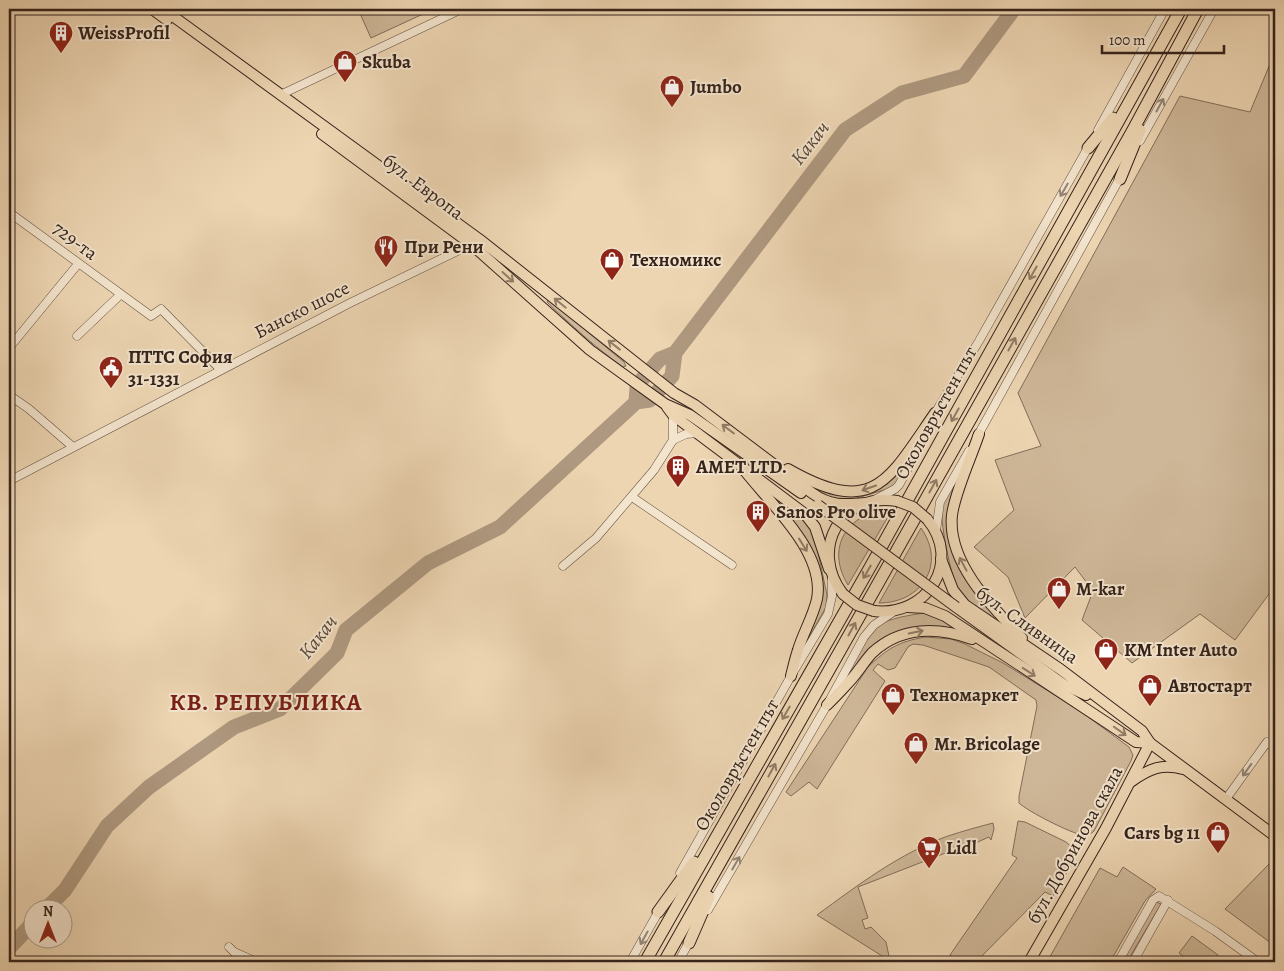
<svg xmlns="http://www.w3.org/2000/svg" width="1284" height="971" font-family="Alegreya,serif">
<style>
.green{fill:#ceb798;stroke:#826d5a}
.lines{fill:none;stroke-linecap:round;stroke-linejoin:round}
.river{stroke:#ae987f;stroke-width:15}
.minor-casing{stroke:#635041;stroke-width:9}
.major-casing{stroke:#35231b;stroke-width:12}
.highway-casing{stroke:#35231b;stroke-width:13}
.minor{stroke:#f3e4cd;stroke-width:8}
.major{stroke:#edd5b2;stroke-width:10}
.highway{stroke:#edd5b2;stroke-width:11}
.major-bridge-casing{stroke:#35231b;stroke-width:12;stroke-linecap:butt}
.major-bridge{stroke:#edd5b2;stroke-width:10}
.oneway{stroke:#948474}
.oneway2{stroke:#917c66}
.labels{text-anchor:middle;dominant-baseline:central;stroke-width:4;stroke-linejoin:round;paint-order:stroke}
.poi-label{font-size:19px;font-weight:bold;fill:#35231b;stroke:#f3e4cd;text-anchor:start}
.street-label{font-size:19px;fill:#35231b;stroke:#f3e4cd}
.water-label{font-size:20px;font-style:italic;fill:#594639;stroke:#f3e4cd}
.district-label{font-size:24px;font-weight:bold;letter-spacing:1px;fill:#7a1f14;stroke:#f3e4cd}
</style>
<rect width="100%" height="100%" fill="#edd5b2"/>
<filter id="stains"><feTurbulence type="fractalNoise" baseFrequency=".004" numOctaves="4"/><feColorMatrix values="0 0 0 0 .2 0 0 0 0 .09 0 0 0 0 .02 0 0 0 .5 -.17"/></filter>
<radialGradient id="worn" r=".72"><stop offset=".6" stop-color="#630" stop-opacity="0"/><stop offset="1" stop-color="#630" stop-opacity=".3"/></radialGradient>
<g class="green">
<polygon points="358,9 434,9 371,38"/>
<polygon points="1275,52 1275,586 1235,640 1200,614 1132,663 1082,620 1093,591 1075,567 1025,618 1008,577 974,547 1014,510 995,460 1041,446 1018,393 1180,96 1250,112"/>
<path d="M548 299 624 362 626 366 623 367C596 348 571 325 547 302Z"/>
<polygon points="906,462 906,465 895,485 891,488 843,502 821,496 806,482 853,495"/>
<path d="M962 468 949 539 1003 626C990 616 973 608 961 596 953 588 940 523 942 510 944 495 955 481 962 468Z"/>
<polygon points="766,489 810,524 816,543 827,595 826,607 803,648 819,569 814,554 806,542"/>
<path d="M880 510H892L848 585C827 551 843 519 880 510Z"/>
<path d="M921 528C947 565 921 603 879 603Z"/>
<path d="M924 613 936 614 959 630 900 633 848 679 845 678C853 664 866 632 878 625 891 618 910 615 924 613Z"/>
<path d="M925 637 951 639 965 644 1003 663 1079 710 1129 747 1133 755 1131 761 1094 831C1091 834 1088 835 1083 835 1072 834 1027 811 1019 803V796L1037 706 1036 700 989 667 923 645 913 644 908 647 895 668 888 670 878 664 873 670 885 681 817 789 809 782 791 796 786 792 868 667C888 648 898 642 925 637Z"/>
<polygon points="1018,821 1025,822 1066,842 1075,850 1074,860 1053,896 1045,892 976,962 960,962 950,955 1017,858 1012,855"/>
<path d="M993 823 994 829 991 840 989 837 953 853 951 851 948 852 858 887 868 918 862 920 865 929 871 927 886 942 890 961 817 915C858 885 900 853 948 836 963 831 978 827 993 823Z"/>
<polygon points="1275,858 1275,946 1225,909"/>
<polygon points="1123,867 1156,889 1145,901 1110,962 1047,962 1100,868 1117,877"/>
<polygon points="1156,902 1161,904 1127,962 1122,962"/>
<polygon points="1192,936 1218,955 1213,962 1191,962 1179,953"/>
</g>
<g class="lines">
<g class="river">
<polyline points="636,402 637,387 643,378 660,359 675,353 845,130 902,93 964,76 1014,9"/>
<polyline points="47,908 65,890 107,826 149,787 234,727 280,709 337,653 346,630 428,563 500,527 632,406 636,402 650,400 672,376 675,353"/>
<polyline points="9,948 32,924"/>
</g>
<defs>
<g id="minor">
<polyline points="280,95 462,9"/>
<polyline points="1098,130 1165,9"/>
<polyline points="1140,141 1214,9"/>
<polyline points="9,214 10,213 151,316 161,309 221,370"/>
<polyline points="77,336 120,295"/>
<polyline points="9,348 78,264"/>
<polyline points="9,395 29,409 73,447"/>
<polyline points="977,437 1121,176"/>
<polyline points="673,440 686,434 698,433"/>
<polyline points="9,481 350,303 474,243"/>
<polyline points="632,497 732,565"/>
<polyline points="874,500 895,489 899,485 928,432 935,413 979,341 1090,144"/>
<polyline points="936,531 940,502 969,451"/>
<polyline points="563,566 596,538 654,470 673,440 673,415"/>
<polyline points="1226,799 1267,742 1275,748"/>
<polyline points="680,873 791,676 828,614 832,596 832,578"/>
<polyline points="708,910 827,705 864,637 874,625 893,612"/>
<polyline points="229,947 234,952 257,962"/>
<polyline points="630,962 660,909"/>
<polyline points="678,962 691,939"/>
<polyline points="1118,962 1153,900 1159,896 1215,931 1258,962"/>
<polyline points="1133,962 1168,900"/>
</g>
<g id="major">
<polyline points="152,9 167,20"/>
<path d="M163 9 479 239 674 393 695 405 812 493C830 506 844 505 865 503"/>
<polyline points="322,134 471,244 590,350 619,371 665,404 690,415 801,493"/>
<polyline points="667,407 673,415 805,514 815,527 829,569"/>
<path d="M979 434C971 458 955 492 952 515 947 562 991 606 1022 638"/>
<path d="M741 466C767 501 826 551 817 599 813 617 803 633 798 650 795 659 793 668 791 676"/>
<path d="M788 469C874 518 888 481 935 413"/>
<polyline points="941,559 953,590 965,605 1060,669 1142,731 1150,743 1275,836"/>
<path d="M843 594C809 550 840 492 897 501"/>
<polyline points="908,607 925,608 945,616 1136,742 1150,743"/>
<polyline points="956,607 1063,684 1086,695"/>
<path d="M874 611C927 617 963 562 927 519"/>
<path d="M827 705C834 698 841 691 848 683 857 674 863 663 872 653 901 626 938 627 972 639"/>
<path d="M1132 781C1149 769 1162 763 1183 769"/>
<polyline points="1029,962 1106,828 1150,743"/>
</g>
<g id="highway">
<polyline points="1088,148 1113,118"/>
<polyline points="1120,179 1140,130"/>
<polyline points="658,912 694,862"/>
<polyline points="689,943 709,897"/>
<polyline points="645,962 873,562 1181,9"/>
<polyline points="664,962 914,520 1134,128 1198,9"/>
</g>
</defs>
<use href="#minor" class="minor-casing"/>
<use href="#major" class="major-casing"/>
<use href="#highway" class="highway-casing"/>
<use href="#minor" class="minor"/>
<use href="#major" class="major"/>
<use href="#highway" class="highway"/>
<defs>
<g id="major-bridge">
<polyline points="897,501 913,507 927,519"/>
<polyline points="818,505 956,607"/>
<polyline points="843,594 857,605 874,611"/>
</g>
</defs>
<use href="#major-bridge" class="major-bridge-casing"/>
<use href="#major-bridge" class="major-bridge"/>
</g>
<defs><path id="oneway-shaft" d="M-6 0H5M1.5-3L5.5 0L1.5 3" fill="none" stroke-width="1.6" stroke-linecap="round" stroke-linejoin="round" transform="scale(1.25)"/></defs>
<g class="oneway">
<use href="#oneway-shaft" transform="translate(1160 105) rotate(-61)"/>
<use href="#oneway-shaft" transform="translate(1064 190) rotate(120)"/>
<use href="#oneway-shaft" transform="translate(1247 770) rotate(126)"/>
<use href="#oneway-shaft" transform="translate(736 863) rotate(-60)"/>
<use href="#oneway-shaft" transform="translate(644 938) rotate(119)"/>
</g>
<g class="oneway2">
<use href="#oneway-shaft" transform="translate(1033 273) rotate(119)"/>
<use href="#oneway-shaft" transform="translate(508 277) rotate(42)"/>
<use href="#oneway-shaft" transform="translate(560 303) rotate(-141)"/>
<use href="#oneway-shaft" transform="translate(1012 344) rotate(-61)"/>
<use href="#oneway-shaft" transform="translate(614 345) rotate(-142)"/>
<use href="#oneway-shaft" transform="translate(955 415) rotate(119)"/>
<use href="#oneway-shaft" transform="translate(728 429) rotate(-143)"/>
<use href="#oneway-shaft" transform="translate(933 486) rotate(-61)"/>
<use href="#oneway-shaft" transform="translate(869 488) rotate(161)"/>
<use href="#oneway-shaft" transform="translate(803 545) rotate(58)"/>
<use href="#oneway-shaft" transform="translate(963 564) rotate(-118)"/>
<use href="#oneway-shaft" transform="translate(867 572) rotate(120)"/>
<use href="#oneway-shaft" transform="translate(852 629) rotate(-61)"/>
<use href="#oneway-shaft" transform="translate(916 632) rotate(-12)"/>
<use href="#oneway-shaft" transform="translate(1029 672) rotate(33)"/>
<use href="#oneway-shaft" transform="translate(786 713) rotate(120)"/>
<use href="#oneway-shaft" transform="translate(1120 731) rotate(35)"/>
<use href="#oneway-shaft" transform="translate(772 770) rotate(-61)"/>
</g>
<defs>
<symbol id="building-pin" viewBox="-11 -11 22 30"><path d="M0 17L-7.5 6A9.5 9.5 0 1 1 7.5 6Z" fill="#8f2418" stroke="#f3e4cd"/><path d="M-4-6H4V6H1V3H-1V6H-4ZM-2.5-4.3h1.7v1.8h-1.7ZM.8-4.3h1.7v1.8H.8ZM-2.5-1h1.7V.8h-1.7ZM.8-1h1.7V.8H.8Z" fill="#fff"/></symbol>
<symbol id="shop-pin" viewBox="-11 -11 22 30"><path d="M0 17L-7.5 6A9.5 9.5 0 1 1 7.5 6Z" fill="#8f2418" stroke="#f3e4cd"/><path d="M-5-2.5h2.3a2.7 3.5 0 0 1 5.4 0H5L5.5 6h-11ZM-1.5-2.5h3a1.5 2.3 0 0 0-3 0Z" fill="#fff"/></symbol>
<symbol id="restaurant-pin" viewBox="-11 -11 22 30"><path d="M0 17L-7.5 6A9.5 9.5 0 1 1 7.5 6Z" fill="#8f2418" stroke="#f3e4cd"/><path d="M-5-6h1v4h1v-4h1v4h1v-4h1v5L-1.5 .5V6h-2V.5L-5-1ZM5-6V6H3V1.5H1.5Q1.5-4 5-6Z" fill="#fff"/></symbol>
<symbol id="civic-pin" viewBox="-11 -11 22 30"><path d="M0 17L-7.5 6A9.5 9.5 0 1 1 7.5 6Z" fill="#8f2418" stroke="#f3e4cd"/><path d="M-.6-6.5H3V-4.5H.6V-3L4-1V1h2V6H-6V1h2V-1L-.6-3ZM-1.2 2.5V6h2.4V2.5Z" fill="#fff"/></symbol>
<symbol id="supermarket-pin" viewBox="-11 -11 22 30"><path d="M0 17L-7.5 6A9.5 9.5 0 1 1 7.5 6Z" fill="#8f2418" stroke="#f3e4cd"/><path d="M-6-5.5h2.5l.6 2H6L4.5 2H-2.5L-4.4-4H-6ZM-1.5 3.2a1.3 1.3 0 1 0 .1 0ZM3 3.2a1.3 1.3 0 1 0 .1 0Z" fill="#fff"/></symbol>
</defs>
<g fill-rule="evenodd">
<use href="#building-pin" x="47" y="19" width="28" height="38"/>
<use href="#shop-pin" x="331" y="48" width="28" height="38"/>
<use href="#shop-pin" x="658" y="73" width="28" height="38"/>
<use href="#restaurant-pin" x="372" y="233" width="28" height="38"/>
<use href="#shop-pin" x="598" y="246" width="28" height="38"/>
<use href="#civic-pin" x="97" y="354" width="28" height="38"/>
<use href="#building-pin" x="664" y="453" width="28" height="38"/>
<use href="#building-pin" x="744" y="498" width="28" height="38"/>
<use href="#shop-pin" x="1045" y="575" width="28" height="38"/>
<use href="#shop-pin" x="1092" y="636" width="28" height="38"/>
<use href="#shop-pin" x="1136" y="672" width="28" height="38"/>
<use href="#shop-pin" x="879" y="681" width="28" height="38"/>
<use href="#shop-pin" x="902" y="730" width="28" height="38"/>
<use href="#shop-pin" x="1204" y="819" width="28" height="38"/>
<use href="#supermarket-pin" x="915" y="834" width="28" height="38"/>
</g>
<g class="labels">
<g class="poi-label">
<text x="78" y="33">WeissProfil</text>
<text x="362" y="62">Skuba</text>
<text x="690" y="87">Jumbo</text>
<text x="404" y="247">При Рени</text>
<text x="630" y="260">Техномикс</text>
<text x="128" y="357">ПТТС София<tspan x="128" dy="22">31-1331</tspan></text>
<text x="696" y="467">AMET LTD.</text>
<text x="776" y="512">Sanos Pro olive</text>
<text x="1076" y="589">M-kar</text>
<text x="1124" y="650">KM Inter Auto</text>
<text x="1168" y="686">Автостарт</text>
<text x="910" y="695">Техномаркет</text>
<text x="934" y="744">Mr. Bricolage</text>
<text x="1200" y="833" text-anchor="end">Cars bg 11</text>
<text x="946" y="848">Lidl</text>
</g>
<g class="street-label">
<text transform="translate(423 187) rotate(37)">бул. Европа</text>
<text transform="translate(75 241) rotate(37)">729-та</text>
<text transform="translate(302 310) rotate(-27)">Банско шосе</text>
<text transform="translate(936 413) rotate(-61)">Околовръстен път</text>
<text transform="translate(1027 625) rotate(35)">бул. Сливница</text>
<text transform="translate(737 765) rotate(-60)">Околовръстен път</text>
<text transform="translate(1075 845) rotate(-61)">бул. Добринова скала</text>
</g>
<g class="water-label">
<text transform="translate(810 143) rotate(-52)">Какач</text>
<text transform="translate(318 637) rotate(-52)">Какач</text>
</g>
<g class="district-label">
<text x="266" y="702">КВ. РЕПУБЛИКА</text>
</g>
</g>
<rect width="1284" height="971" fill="none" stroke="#edd5b2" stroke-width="30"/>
<rect x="10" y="10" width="1264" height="951" fill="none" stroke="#35231b" stroke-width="2.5"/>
<rect x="15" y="15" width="1254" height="941" fill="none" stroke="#35231b"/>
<g transform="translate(48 924)"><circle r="24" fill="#f3e4cd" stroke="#a79786"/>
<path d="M0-4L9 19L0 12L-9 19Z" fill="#8f2418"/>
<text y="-8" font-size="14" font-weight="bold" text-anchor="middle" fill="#35231b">N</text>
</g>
<path d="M1102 45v8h122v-8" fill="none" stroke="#35231b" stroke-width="2.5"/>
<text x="1109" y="45" font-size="15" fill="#35231b" stroke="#f3e4cd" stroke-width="4" paint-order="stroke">100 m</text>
<rect width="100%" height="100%" filter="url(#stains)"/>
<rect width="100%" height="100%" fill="url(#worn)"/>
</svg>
